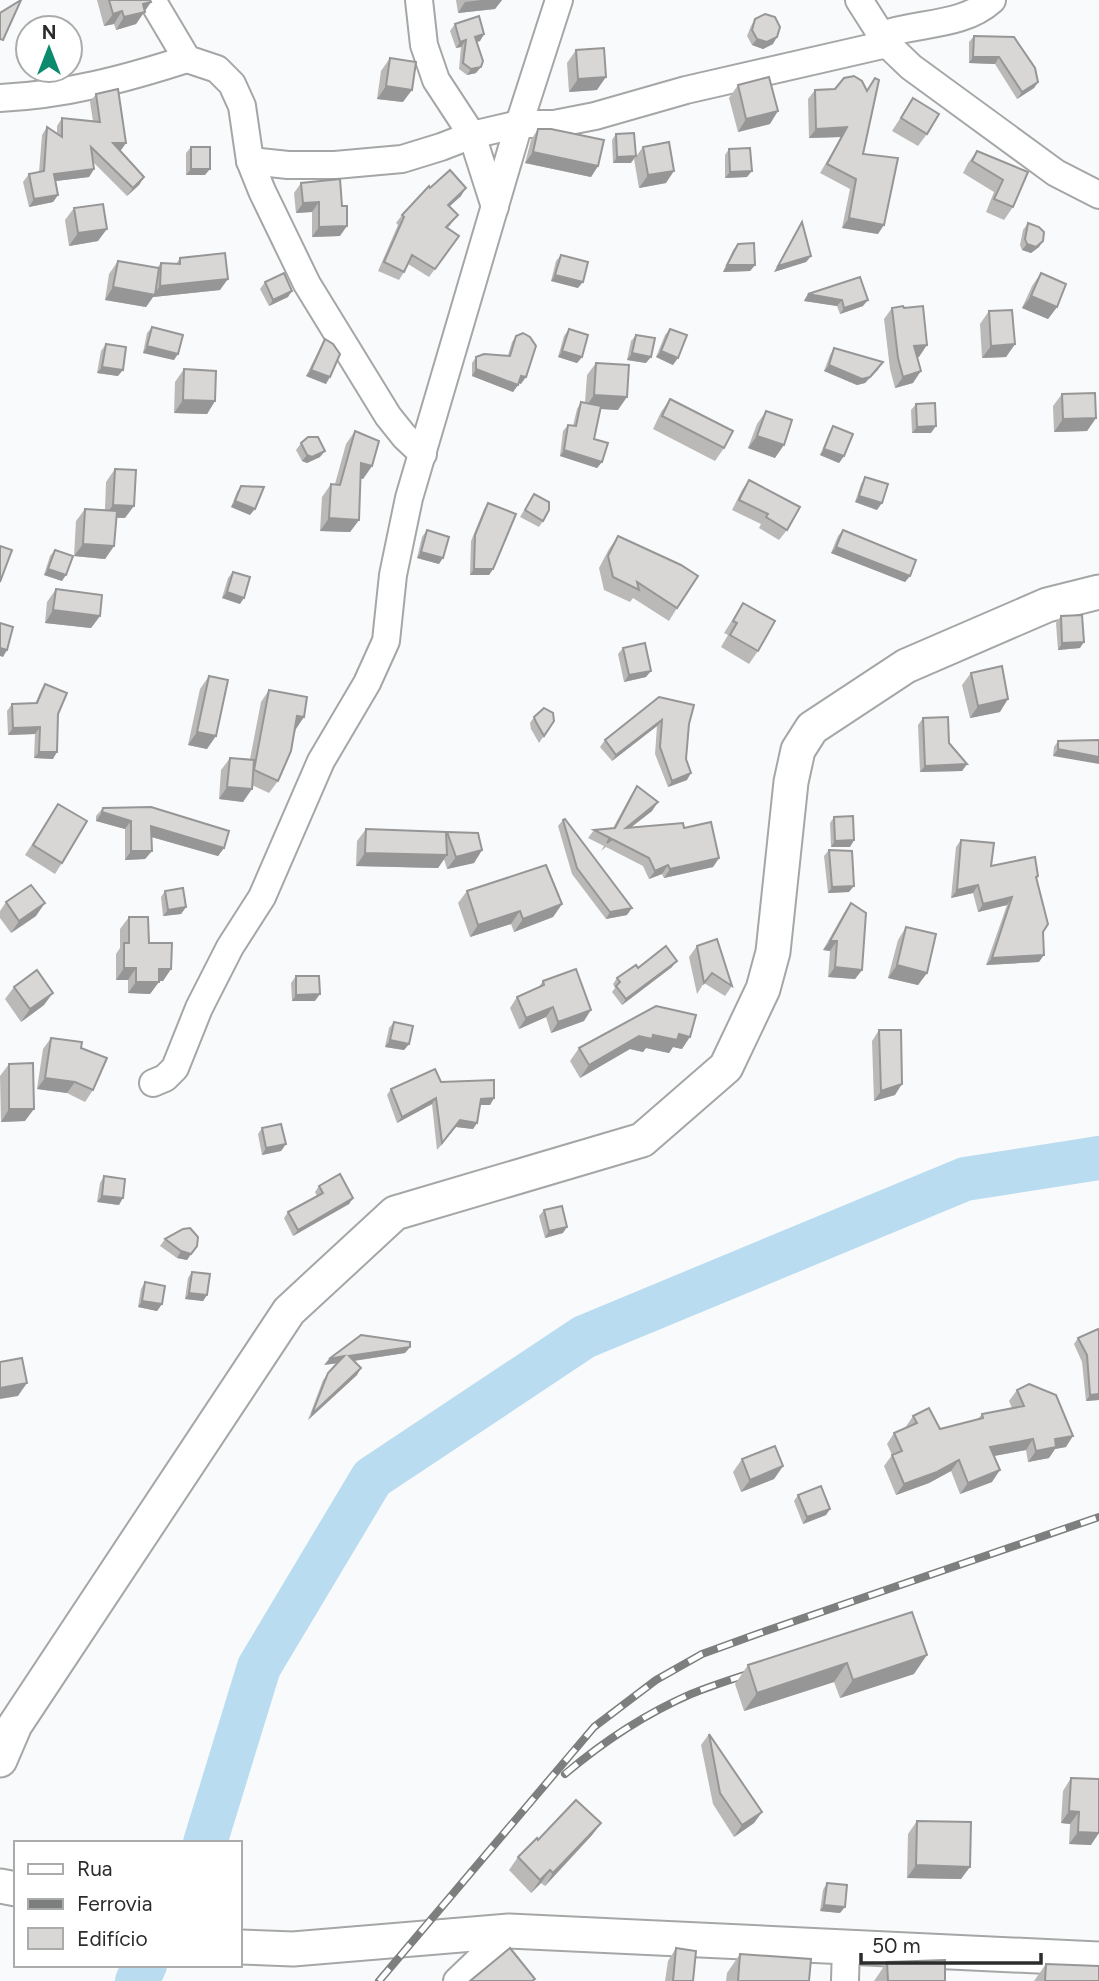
<svg xmlns="http://www.w3.org/2000/svg" width="1099" height="1981" font-family="Figtree,sans-serif">
<style>
.lines{fill:none;stroke-linecap:round;stroke-linejoin:round}
.river{stroke:#b9dcf0;stroke-width:44}
.minor-casing{stroke:#a5a6a6;stroke-width:30}
.tertiary-casing{stroke:#a5a6a6;stroke-width:37}
.minor{stroke:#fff;stroke-width:26}
.tertiary{stroke:#fff;stroke-width:33}
.rail-casing{stroke:#7d7e7e;stroke-width:8}
.rail{stroke:#fff;stroke-width:5;stroke-dasharray:16;stroke-linecap:butt}
.wall{fill:#bab9b8}
.shaded-wall{fill:#979696}
.building{fill:#d8d7d6;stroke:#979696;stroke-width:2}
</style>
<rect width="100%" height="100%" fill="#f9fafb"/>
<g class="lines">
<g class="river">
<polyline points="205,1843 259,1667 372,1478 584,1337 965,1179 1099,1158"/>
<polyline points="137,1981 145,1965"/>
</g>
<defs>
<g id="minor">
<polyline points="152,0 187,59 217,69 232,84 242,106 250,161 262,191 307,284 388,416 404,436 423,454"/>
<polyline points="419,0 424,45 436,80 472,135 495,207"/>
<polyline points="859,0 887,44 911,67 1056,173 1099,195"/>
<path d="M882 35C918 22 962 27 992 0"/>
<path d="M0 98C65 95 125 79 187 59"/>
<polyline points="250,161 288,165 335,165 402,159 441,147 472,135 519,124 554,124 595,116 686,90 887,44"/>
<polyline points="153,1083 165,1078 175,1068 199,1008 230,947 262,897 321,761 367,683 386,641 393,575 409,498 519,124 559,0"/>
<polyline points="457,1981 509,1931"/>
<polyline points="845,1981 846,1947"/>
</g>
<g id="tertiary">
<polyline points="0,1760 15,1725 289,1311 395,1213 642,1140 726,1067 763,989 773,952 791,782 798,750 812,728 906,666 1047,605 1099,592"/>
<polyline points="0,1886 16,1889"/>
<polyline points="240,1947 293,1949 509,1931 1099,1959"/>
</g>
</defs>
<use href="#minor" class="minor-casing"/>
<use href="#tertiary" class="tertiary-casing"/>
<use href="#minor" class="minor"/>
<use href="#tertiary" class="tertiary"/>
<defs>
<g id="rail">
<path d="M565 1774C604 1741 645 1714 691 1694 713 1685 736 1678 757 1671"/>
<polyline points="379,1981 594,1727 656,1680 702,1654 760,1633 1099,1517"/>
</g>
</defs>
<use href="#rail" class="rail-casing"/>
<use href="#rail" class="rail"/>
</g>
<g class="wall">
<polygon points="97,0 150,0 151,2 136,24 116,30 114,24 104,26"/>
<polygon points="456,0 502,0 495,9 458,13"/>
<polygon points="755,19 773,44 763,49 752,45 747,36 751,26"/>
<polygon points="455,24 484,34 480,41 476,42 476,73 467,75 459,69 461,47 456,48 450,31"/>
<polygon points="974,36 1038,82 1034,88 1017,99 995,64 969,63 969,42"/>
<polygon points="576,50 597,90 569,92 567,63"/>
<polygon points="390,58 403,102 377,99 381,71"/>
<polygon points="875,78 863,154 878,234 842,228 850,189 820,173 841,137 809,138 808,99 815,90 867,90"/>
<polygon points="738,85 770,124 738,132 729,98"/>
<polygon points="96,94 126,143 121,150 120,150 144,177 139,185 127,196 93,162 94,169 89,177 55,181 58,195 53,202 29,207 23,182 29,174 39,172 42,135 47,127 57,134 57,126 62,118 93,121 90,102"/>
<polygon points="913,98 927,134 918,146 892,131"/>
<polygon points="538,129 598,166 591,177 525,163 531,140"/>
<polygon points="616,134 631,163 613,163 612,140"/>
<polygon points="191,147 205,175 186,175 186,153"/>
<polygon points="643,147 666,183 639,188 634,159"/>
<polygon points="729,149 747,177 725,178 725,155"/>
<polygon points="977,151 1028,172 1013,207 1004,220 986,212 994,192 963,173 968,163"/>
<polygon points="340,179 340,236 312,237 312,212 296,213 294,193 301,183"/>
<polygon points="430,188 461,196 449,207 458,215 448,228 459,236 429,277 408,264 404,272 399,280 378,271 398,225 396,223 402,215"/>
<polygon points="74,208 98,241 69,246 65,220"/>
<polygon points="802,222 811,256 806,262 774,272"/>
<polygon points="1028,223 1039,247 1031,253 1022,250 1020,245 1023,230"/>
<polygon points="738,244 755,265 750,271 723,272 733,250"/>
<polygon points="561,255 578,288 551,281 556,261"/>
<polygon points="180,258 220,290 153,297 146,307 105,300 109,274 118,261 157,268 161,263 176,264"/>
<polygon points="1041,273 1057,307 1048,319 1022,308 1032,286"/>
<polygon points="860,277 863,306 840,314 837,306 804,301 808,294"/>
<polygon points="265,282 288,297 269,306 260,289"/>
<polygon points="892,308 919,357 917,357 913,383 895,388 890,369 884,319"/>
<polygon points="989,311 1015,344 1006,357 982,358 980,324"/>
<polygon points="152,327 174,360 143,353 147,333"/>
<polygon points="569,329 582,357 577,363 558,357 564,336"/>
<polygon points="670,329 673,365 656,357 665,335"/>
<polygon points="636,335 646,363 627,360 631,341"/>
<polygon points="516,336 521,384 519,383 513,392 472,376 472,363 476,357 508,355 512,342"/>
<polygon points="325,339 326,384 306,376 321,346"/>
<polygon points="106,344 118,376 97,373 101,351"/>
<polygon points="834,348 879,369 865,383 857,385 824,371 830,355"/>
<polygon points="596,363 618,410 601,409 594,439 602,462 597,468 560,456 563,431 568,425 573,426 577,409 581,402 585,403 587,375"/>
<polygon points="184,369 215,401 207,414 174,413 175,382"/>
<polygon points="1062,394 1096,418 1087,431 1054,432 1053,406"/>
<polygon points="670,399 724,448 715,461 653,429 661,412"/>
<polygon points="916,404 931,433 912,433 911,410"/>
<polygon points="766,411 775,458 748,448 757,424"/>
<polygon points="833,426 844,456 839,463 820,455 829,433"/>
<polygon points="355,431 372,466 363,479 360,478 359,520 350,532 320,531 322,497 331,484 335,484 346,444"/>
<polygon points="301,443 320,457 307,463 302,461 296,450"/>
<polygon points="115,469 125,518 117,518 114,546 105,559 74,556 76,521 85,509 105,510 106,482"/>
<polygon points="865,477 877,510 855,502 861,484"/>
<polygon points="749,480 787,530 779,540 759,528 761,524 732,510 742,490"/>
<polygon points="241,486 250,515 231,507 237,492"/>
<polygon points="534,494 543,521 539,527 520,517"/>
<polygon points="488,503 493,569 489,575 470,575 471,541 484,509"/>
<polygon points="427,530 439,564 417,558 422,537"/>
<polygon points="843,530 910,576 905,582 831,553 838,536"/>
<polygon points="618,536 677,608 669,621 633,598 630,602 604,590 599,568 609,549"/>
<polygon points="55,550 62,581 44,575 50,556"/>
<polygon points="233,572 240,604 222,598 228,578"/>
<polygon points="56,589 100,616 91,628 45,623 47,602"/>
<polygon points="743,603 758,651 749,664 721,647 728,635 724,633"/>
<polygon points="1061,616 1080,648 1058,650 1056,623"/>
<polygon points="623,648 646,677 624,682 618,654"/>
<polygon points="971,673 1000,712 970,718 962,685"/>
<polygon points="209,676 207,749 188,745 200,689"/>
<polygon points="45,684 53,759 34,758 35,734 8,735 7,711 12,704 35,704 41,690"/>
<polygon points="269,690 296,729 278,781 269,793 252,785 243,802 219,799 221,770 230,758 250,759 261,702"/>
<polygon points="659,697 689,724 686,759 687,780 668,787 655,754 657,726 612,761 600,747 605,740"/>
<polygon points="534,717 554,721 539,743 531,729 530,723"/>
<polygon points="923,718 967,764 962,771 920,772 918,725"/>
<polygon points="1099,740 1053,756 1054,747 1058,741"/>
<polygon points="637,786 652,811 631,827 684,828 719,858 713,867 664,878 662,874 649,879 643,866 606,847 601,851 604,846 588,838 594,830 613,828 631,795"/>
<polygon points="58,804 62,863 55,874 25,855"/>
<polygon points="103,808 224,848 218,856 151,837 152,851 145,859 125,860 125,829 96,821 96,816"/>
<polygon points="834,817 854,840 850,847 831,847 830,823"/>
<polygon points="563,820 627,915 606,919 572,874 558,826"/>
<polygon points="366,829 446,833 447,832 482,850 474,863 447,869 444,859 438,868 356,866 357,841"/>
<polygon points="961,840 991,866 1038,876 1037,879 1043,932 1039,962 986,965 1007,905 978,912 973,893 951,898 956,847"/>
<polygon points="829,850 849,892 828,893 824,856"/>
<polygon points="165,891 186,907 181,914 163,916 161,897"/>
<polygon points="467,891 562,904 553,917 514,932 511,924 470,937 458,903"/>
<polygon points="6,902 36,916 11,933 0,918 0,911"/>
<polygon points="851,903 862,970 855,979 828,977 830,951 823,950 844,913"/>
<polygon points="129,917 171,969 163,981 159,981 150,994 128,993 128,980 116,980 116,954 120,948 120,929"/>
<polygon points="906,927 927,973 918,985 888,978 898,940"/>
<polygon points="697,946 732,986 725,996 704,983 697,994 689,957"/>
<polygon points="672,967 622,1005 612,992 615,988 613,984 617,978 638,968"/>
<polygon points="296,976 315,1001 292,1001 291,983"/>
<polygon points="543,981 584,1021 551,1033 546,1017 519,1029 510,1008 517,997 538,988"/>
<polygon points="14,987 44,1005 21,1022 5,999"/>
<polygon points="656,1006 682,1049 673,1047 669,1053 646,1048 643,1052 630,1049 580,1078 570,1061 579,1048"/>
<polygon points="394,1022 409,1044 404,1050 385,1047 389,1028"/>
<polygon points="879,1030 895,1095 874,1101 872,1041"/>
<polygon points="51,1038 81,1048 93,1090 85,1102 67,1093 37,1089 43,1049"/>
<polygon points="9,1064 25,1121 1,1122 0,1076"/>
<polygon points="441,1082 494,1098 490,1105 480,1105 477,1123 473,1129 456,1127 437,1150 432,1104 397,1123 387,1095 391,1089"/>
<polygon points="262,1128 286,1144 281,1151 262,1155 258,1134"/>
<polygon points="104,1176 119,1205 97,1202 100,1183"/>
<polygon points="319,1186 353,1198 349,1204 293,1236 284,1218 288,1212 317,1196 315,1192"/>
<polygon points="544,1210 563,1233 545,1238 539,1216"/>
<polygon points="198,1237 187,1260 177,1258 160,1246 165,1239"/>
<polygon points="192,1272 207,1295 203,1301 185,1299 188,1278"/>
<polygon points="145,1282 162,1304 157,1311 138,1307 141,1289"/>
<polygon points="1099,1331 1099,1400 1086,1401 1082,1362 1074,1344 1078,1338"/>
<polygon points="410,1347 405,1353 354,1361 357,1375 308,1420 323,1380 337,1363 324,1365"/>
<polygon points="1017,1390 1066,1447 1055,1449 1049,1458 1028,1462 1026,1450 994,1456 992,1482 960,1494 951,1471 929,1483 896,1495 884,1466 892,1455 887,1444 894,1433 905,1428 913,1416 940,1429 978,1419 982,1414 1012,1408 1009,1401"/>
<polygon points="742,1459 783,1466 774,1479 741,1492 733,1472"/>
<polygon points="798,1495 830,1509 826,1515 803,1524 794,1501"/>
<polygon points="912,1612 914,1674 840,1698 834,1682 744,1711 735,1684 748,1665"/>
<polygon points="709,1734 762,1812 754,1823 734,1837 713,1804 701,1745"/>
<polygon points="1071,1778 1091,1845 1069,1844 1070,1824 1061,1823 1063,1791"/>
<polygon points="917,1821 961,1879 907,1878 908,1834"/>
<polygon points="601,1823 592,1835 545,1886 541,1883 531,1893 509,1870 518,1857 538,1840"/>
<polygon points="827,1883 840,1913 820,1911 823,1890"/>
<polygon points="676,1948 693,1981 665,1981 668,1961"/>
<polygon points="740,1954 809,1981 726,1981 727,1973"/>
<polygon points="887,1962 945,1981 874,1981"/>
<polygon points="1046,1964 1099,1981 1034,1981"/>
</g>
<g class="shaded-wall">
<polygon points="481,0 502,0 495,9 458,13 465,2"/>
<polygon points="151,2 136,24 116,30 124,17 143,4"/>
<polygon points="122,11 114,24 104,26 113,14"/>
<polygon points="484,34 480,41 470,44 475,37"/>
<polygon points="777,37 773,44 763,49 752,45 757,39"/>
<polygon points="466,40 461,47 456,48 460,42"/>
<polygon points="973,57 999,57 995,64 969,63"/>
<polygon points="481,67 476,73 467,75 471,69"/>
<polygon points="606,77 597,90 569,92 578,79"/>
<polygon points="1038,82 1034,88 1017,99 1022,92"/>
<polygon points="386,86 412,90 403,102 377,99"/>
<polygon points="778,111 770,124 738,132 746,119"/>
<polygon points="847,127 841,137 809,138 816,129"/>
<polygon points="113,143 126,143 121,150 108,151"/>
<polygon points="533,152 598,166 591,177 525,163"/>
<polygon points="636,156 631,163 613,163 617,157"/>
<polygon points="94,169 89,177 48,182 54,174"/>
<polygon points="191,169 210,169 205,175 186,175"/>
<polygon points="674,171 666,183 639,188 648,175"/>
<polygon points="752,171 747,177 725,178 730,172"/>
<polygon points="144,177 139,185 127,196 133,188"/>
<polygon points="466,188 461,196 442,213 448,205"/>
<polygon points="58,195 53,202 29,207 34,199"/>
<polygon points="319,202 312,212 296,213 303,203"/>
<polygon points="849,218 884,225 878,234 842,228"/>
<polygon points="347,226 340,236 312,237 319,227"/>
<polygon points="107,229 98,241 69,246 78,233"/>
<polygon points="1043,241 1039,247 1031,253 1022,250 1027,244"/>
<polygon points="811,256 806,262 774,272 778,266"/>
<polygon points="727,265 755,265 750,271 723,272"/>
<polygon points="555,275 583,282 578,288 551,281"/>
<polygon points="228,279 220,290 153,297 146,307 105,300 113,287 154,294 160,286"/>
<polygon points="292,291 288,297 269,306 273,300"/>
<polygon points="808,294 842,300 837,306 804,301"/>
<polygon points="1031,296 1057,307 1048,319 1022,308"/>
<polygon points="868,300 863,306 840,314 844,308"/>
<polygon points="1015,344 1006,357 982,358 991,346"/>
<polygon points="927,345 919,357 906,358 914,346"/>
<polygon points="147,346 178,354 174,360 143,353"/>
<polygon points="562,351 582,357 577,363 558,357"/>
<polygon points="661,351 678,358 673,365 656,357"/>
<polygon points="632,353 651,357 646,363 627,360"/>
<polygon points="883,362 865,383 857,385 824,371 829,365"/>
<polygon points="102,367 123,370 118,376 97,373"/>
<polygon points="476,369 518,385 513,392 472,376"/>
<polygon points="311,370 330,377 326,384 306,376"/>
<polygon points="921,371 913,383 895,388 903,377"/>
<polygon points="521,376 526,377 521,384 517,382"/>
<polygon points="594,395 627,397 618,410 585,408"/>
<polygon points="183,400 215,401 207,414 174,413"/>
<polygon points="1096,418 1087,431 1054,432 1063,419"/>
<polygon points="936,426 931,433 912,433 917,427"/>
<polygon points="757,436 784,445 775,458 748,448"/>
<polygon points="824,449 844,456 839,463 820,455"/>
<polygon points="564,450 602,462 597,468 560,456"/>
<polygon points="325,451 320,457 307,463 302,461 307,455"/>
<polygon points="361,463 372,466 363,479 352,476"/>
<polygon points="859,496 882,503 877,510 855,502"/>
<polygon points="235,501 255,509 250,515 231,507"/>
<polygon points="113,505 134,506 125,518 104,517"/>
<polygon points="329,518 359,520 350,532 320,531"/>
<polygon points="83,544 114,546 105,559 74,556"/>
<polygon points="836,547 910,576 905,582 831,553"/>
<polygon points="421,552 443,558 439,564 417,558"/>
<polygon points="48,569 66,575 62,581 44,575"/>
<polygon points="474,569 493,569 489,575 470,575"/>
<polygon points="227,592 244,598 240,604 222,598"/>
<polygon points="53,610 100,616 91,628 45,623"/>
<polygon points="1084,642 1080,648 1058,650 1062,643"/>
<polygon points="0,648 7,650 3,657 0,656"/>
<polygon points="651,671 646,677 624,682 629,675"/>
<polygon points="1008,699 1000,712 970,718 978,706"/>
<polygon points="297,716 304,717 296,729 289,727"/>
<polygon points="662,720 657,726 612,761 616,755"/>
<polygon points="40,727 35,734 8,735 13,728"/>
<polygon points="197,732 216,736 207,749 188,745"/>
<polygon points="1058,749 1099,757 1099,764 1053,756"/>
<polygon points="39,752 57,752 53,759 34,758"/>
<polygon points="967,764 962,771 920,772 925,766"/>
<polygon points="691,773 687,780 668,787 672,781"/>
<polygon points="227,787 252,789 243,802 219,799"/>
<polygon points="658,802 652,811 620,836 626,828"/>
<polygon points="102,812 131,821 125,829 96,821"/>
<polygon points="151,826 224,848 218,856 145,835"/>
<polygon points="854,840 850,847 831,847 835,841"/>
<polygon points="482,850 474,863 447,869 456,857"/>
<polygon points="131,851 152,851 145,859 125,860"/>
<polygon points="365,853 447,855 438,868 356,866"/>
<polygon points="719,858 713,867 664,878 670,869"/>
<polygon points="668,865 662,874 649,879 655,871"/>
<polygon points="978,885 973,893 951,898 957,890"/>
<polygon points="854,886 849,892 828,893 832,887"/>
<polygon points="1012,897 1007,905 978,912 983,904"/>
<polygon points="45,903 36,916 11,933 19,921"/>
<polygon points="562,904 553,917 514,932 523,919"/>
<polygon points="186,907 181,914 163,916 168,910"/>
<polygon points="632,908 627,915 606,919 610,912"/>
<polygon points="520,911 511,924 470,937 478,925"/>
<polygon points="830,941 837,941 830,951 823,950"/>
<polygon points="1044,955 1039,962 986,965 992,958"/>
<polygon points="677,961 672,967 622,1005 626,999"/>
<polygon points="897,965 927,973 918,985 888,978"/>
<polygon points="835,967 862,970 855,979 828,977"/>
<polygon points="124,968 136,968 128,980 116,980"/>
<polygon points="159,969 171,969 163,981 151,981"/>
<polygon points="136,982 159,982 150,994 128,993"/>
<polygon points="53,993 44,1005 21,1022 30,1009"/>
<polygon points="320,994 315,1001 292,1001 296,995"/>
<polygon points="553,1007 546,1017 519,1029 526,1018"/>
<polygon points="591,1010 584,1021 551,1033 558,1022"/>
<polygon points="679,1034 690,1037 682,1049 673,1047 669,1053 646,1048 643,1052 630,1049 580,1078 589,1065 639,1036"/>
<polygon points="390,1040 409,1044 404,1050 385,1047"/>
<polygon points="45,1078 75,1082 67,1093 37,1089"/>
<polygon points="902,1084 895,1095 874,1101 881,1091"/>
<polygon points="436,1098 432,1104 397,1123 402,1117"/>
<polygon points="494,1098 490,1105 476,1105 481,1099"/>
<polygon points="9,1109 34,1109 25,1121 1,1122"/>
<polygon points="460,1120 477,1123 473,1129 456,1127 437,1150"/>
<polygon points="286,1144 281,1151 262,1155 266,1148"/>
<polygon points="102,1196 123,1198 119,1205 97,1202"/>
<polygon points="353,1198 349,1204 293,1236 298,1230"/>
<polygon points="567,1227 563,1233 545,1238 549,1231"/>
<polygon points="197,1246 187,1260 177,1258 181,1251"/>
<polygon points="189,1293 207,1295 203,1301 185,1299"/>
<polygon points="142,1301 162,1304 157,1311 138,1307"/>
<polygon points="410,1347 405,1353 345,1362 349,1356"/>
<polygon points="344,1356 339,1363 324,1365 329,1359"/>
<polygon points="361,1368 357,1375 308,1420 312,1414"/>
<polygon points="27,1383 18,1396 0,1399 0,1388"/>
<polygon points="1099,1394 1099,1400 1086,1401 1090,1395"/>
<polygon points="1073,1436 1066,1447 1055,1449 1049,1458 1028,1462 1036,1451 1055,1439"/>
<polygon points="1033,1439 1026,1450 983,1458 990,1447"/>
<polygon points="959,1460 951,1471 929,1483 896,1495 904,1484"/>
<polygon points="783,1466 774,1479 741,1492 750,1480"/>
<polygon points="1000,1470 992,1482 960,1494 968,1483"/>
<polygon points="830,1509 826,1515 803,1524 807,1517"/>
<polygon points="927,1655 914,1674 840,1698 853,1680"/>
<polygon points="847,1663 834,1682 744,1711 757,1693"/>
<polygon points="1069,1811 1079,1812 1070,1824 1061,1823"/>
<polygon points="762,1812 754,1823 734,1837 742,1825"/>
<polygon points="601,1823 592,1835 545,1886 553,1873"/>
<polygon points="1078,1832 1099,1833 1091,1845 1069,1844"/>
<polygon points="916,1865 970,1867 961,1879 907,1878"/>
<polygon points="550,1870 541,1883 531,1893 540,1880"/>
<polygon points="824,1905 845,1907 840,1913 820,1911"/>
</g>
<g class="building">
<polygon points="21,0 3,40 0,39 0,13"/>
<polygon points="109,0 150,0 151,2 143,4 145,12 124,17 122,11 113,14"/>
<polygon points="765,14 775,17 780,27 777,37 767,42 757,39 752,30 755,19"/>
<polygon points="479,16 484,34 475,37 483,61 481,67 471,69 463,63 466,40 460,42 455,24"/>
<polygon points="974,36 1014,37 1035,68 1038,82 1022,92 999,57 973,57"/>
<polygon points="604,48 606,77 578,79 576,50"/>
<polygon points="390,58 416,62 412,90 386,86"/>
<polygon points="854,76 862,81 867,91 875,78 879,80 863,154 898,158 884,225 849,218 856,179 827,164 847,127 816,129 815,90 835,89 844,78"/>
<polygon points="769,77 778,111 746,119 738,85"/>
<polygon points="118,89 126,143 113,143 144,177 133,188 91,147 94,169 54,174 58,195 34,199 29,174 44,171 47,127 62,137 62,118 100,122 96,94"/>
<polygon points="913,98 939,114 927,134 901,118"/>
<polygon points="538,129 551,129 604,140 598,166 533,152"/>
<polygon points="634,133 636,156 617,157 616,134"/>
<polygon points="669,142 674,171 648,175 643,147"/>
<rect x="191" y="147" width="19" height="22"/>
<polygon points="750,148 752,171 730,172 729,149"/>
<polygon points="977,151 1028,172 1013,207 994,199 1003,180 972,161"/>
<polygon points="450,170 466,188 448,205 458,215 446,227 459,236 435,269 412,255 404,272 384,262 404,217 402,215 429,186 430,188"/>
<polygon points="340,179 342,206 347,206 347,226 319,227 319,202 303,203 301,183"/>
<polygon points="103,204 107,229 78,233 74,208"/>
<polygon points="802,222 811,256 778,266"/>
<polygon points="1028,223 1039,227 1044,232 1043,241 1036,247 1027,244 1025,239"/>
<polygon points="754,243 755,265 727,265 738,244"/>
<polygon points="225,253 228,279 160,286 161,263 180,264 180,258"/>
<polygon points="561,255 588,262 583,282 555,275"/>
<polygon points="118,261 159,268 155,295 113,287"/>
<polygon points="284,273 292,291 273,300 265,282"/>
<polygon points="1041,273 1066,284 1057,307 1031,296"/>
<polygon points="860,277 868,300 844,308 842,300 808,294"/>
<polygon points="903,306 904,308 923,306 927,345 914,346 921,371 903,377 898,358 892,308"/>
<polygon points="1012,310 1015,344 991,346 989,311"/>
<polygon points="152,327 183,335 178,354 147,346"/>
<polygon points="569,329 588,335 582,357 562,351"/>
<polygon points="670,329 687,335 678,358 661,351"/>
<polygon points="523,333 530,337 536,346 526,377 521,376 518,385 476,369 476,357 484,354 510,356 516,336"/>
<polygon points="636,335 655,338 651,357 632,353"/>
<polygon points="325,339 333,344 340,354 330,377 311,370"/>
<polygon points="106,344 126,347 123,370 102,367"/>
<polygon points="834,348 883,362 870,377 862,379 829,365"/>
<polygon points="596,363 629,365 627,397 594,395"/>
<polygon points="184,369 216,371 215,401 183,400"/>
<polygon points="1095,393 1096,418 1063,419 1062,394"/>
<polygon points="670,399 733,431 724,448 662,416"/>
<polygon points="581,402 601,406 594,439 608,443 602,462 564,450 568,425 576,426"/>
<polygon points="935,403 936,426 917,427 916,404"/>
<polygon points="766,411 792,420 784,445 757,436"/>
<polygon points="833,426 853,434 844,456 824,449"/>
<polygon points="355,431 379,441 372,466 361,463 359,520 329,518 331,484 340,485"/>
<polygon points="308,437 318,437 325,451 312,457 307,455 301,443"/>
<polygon points="115,469 136,470 134,506 113,505"/>
<polygon points="865,477 888,484 882,503 859,496"/>
<polygon points="749,480 800,507 787,530 766,517 768,514 739,500"/>
<polygon points="241,486 264,487 255,509 235,501"/>
<polygon points="534,494 549,502 549,510 543,521 525,510"/>
<polygon points="488,503 516,514 493,569 474,569 475,535"/>
<polygon points="85,509 117,511 114,546 83,544"/>
<polygon points="427,530 449,537 443,558 421,552"/>
<polygon points="843,530 916,560 910,576 836,547"/>
<polygon points="618,536 681,565 698,576 677,608 637,582 639,590 613,577 608,556"/>
<polygon points="0,546 12,550 0,582"/>
<polygon points="55,550 73,556 66,575 48,569"/>
<polygon points="233,572 250,577 244,598 227,592"/>
<polygon points="56,589 102,595 100,616 53,610"/>
<polygon points="743,603 775,621 758,651 730,635 737,623 733,621"/>
<polygon points="1082,615 1084,642 1062,643 1061,616"/>
<polygon points="0,623 13,627 7,650 0,648"/>
<polygon points="645,643 651,671 629,675 623,648"/>
<polygon points="1002,666 1008,699 978,706 971,673"/>
<polygon points="209,676 228,680 216,736 197,732"/>
<polygon points="45,684 67,693 58,714 57,752 39,752 40,727 13,728 12,704 37,703"/>
<polygon points="269,690 307,697 304,717 297,716 291,751 278,781 254,770"/>
<polygon points="659,697 694,705 689,724 686,759 691,773 672,781 660,747 662,720 616,755 605,740"/>
<polygon points="544,708 553,713 554,721 544,736 536,722 534,717"/>
<polygon points="948,717 949,743 967,764 925,766 923,718"/>
<polygon points="1099,740 1099,757 1058,749 1058,741"/>
<polygon points="230,758 254,760 252,789 227,787"/>
<polygon points="637,786 658,802 626,828 683,823 684,828 711,822 719,858 670,869 668,865 655,871 649,858 612,839 607,843 610,838 594,830 615,828"/>
<polygon points="58,804 87,821 62,863 33,845"/>
<polygon points="151,807 229,831 224,848 151,826 152,851 131,851 131,821 102,812 103,808"/>
<polygon points="853,816 854,840 835,841 834,817"/>
<polygon points="565,819 632,908 610,912 577,868 563,820"/>
<polygon points="366,829 446,832 447,855 365,853"/>
<polygon points="447,832 478,833 482,850 456,857"/>
<polygon points="961,840 994,843 991,866 1035,857 1038,876 1036,877 1048,924 1043,932 1044,955 992,958 1012,897 983,904 978,885 957,890"/>
<polygon points="829,850 852,851 854,886 832,887"/>
<polygon points="546,865 562,904 523,919 520,911 478,925 467,891"/>
<polygon points="31,885 45,903 19,921 6,902"/>
<polygon points="183,888 186,907 168,910 165,891"/>
<polygon points="851,903 866,913 862,970 835,967 837,941 830,941"/>
<polygon points="129,917 148,917 149,943 172,943 171,969 159,969 159,982 136,982 136,968 124,968 124,943 129,943"/>
<polygon points="906,927 936,934 927,973 897,965"/>
<polygon points="717,939 732,986 712,973 704,983 697,946"/>
<polygon points="666,946 677,961 626,999 616,986 620,982 617,978 636,965 638,968"/>
<polygon points="576,969 591,1010 558,1022 553,1007 526,1018 517,997 544,985 543,981"/>
<polygon points="37,970 53,993 30,1009 14,987"/>
<polygon points="296,976 319,976 320,994 296,995"/>
<polygon points="656,1006 696,1015 690,1037 679,1034 677,1040 653,1035 652,1039 639,1036 589,1065 579,1048"/>
<polygon points="394,1022 413,1026 409,1044 390,1040"/>
<polygon points="879,1030 901,1030 902,1084 881,1091"/>
<polygon points="51,1038 82,1042 81,1048 107,1058 93,1090 75,1082 45,1078"/>
<polygon points="33,1063 34,1109 9,1109 9,1064"/>
<polygon points="435,1069 441,1082 494,1080 494,1098 481,1099 477,1123 460,1120 442,1143 436,1098 402,1117 391,1089"/>
<polygon points="281,1124 286,1144 266,1148 262,1128"/>
<polygon points="340,1174 353,1198 298,1230 288,1212 323,1193 319,1186"/>
<polygon points="104,1176 125,1179 123,1198 102,1196"/>
<polygon points="562,1206 567,1227 549,1231 544,1210"/>
<polygon points="190,1228 198,1237 197,1246 191,1254 181,1251 165,1239 183,1229"/>
<polygon points="192,1272 210,1274 207,1295 189,1293"/>
<polygon points="145,1282 165,1286 162,1304 142,1301"/>
<polygon points="1098,1329 1099,1331 1099,1394 1090,1395 1087,1355 1078,1338"/>
<polygon points="361,1335 410,1342 410,1347 349,1356 361,1368 312,1414 328,1373 344,1356 329,1359"/>
<polygon points="22,1358 27,1383 0,1388 0,1362"/>
<polygon points="1029,1384 1056,1395 1073,1436 1055,1439 1056,1447 1036,1451 1033,1439 990,1447 1000,1470 968,1483 959,1460 937,1472 904,1484 892,1455 902,1451 894,1433 917,1423 913,1416 929,1408 940,1429 983,1418 982,1414 1024,1406 1017,1390"/>
<polygon points="775,1446 783,1466 750,1480 742,1459"/>
<polygon points="821,1486 830,1509 807,1517 798,1495"/>
<polygon points="912,1612 927,1655 853,1680 847,1663 757,1693 748,1665"/>
<polygon points="709,1734 762,1812 742,1825 720,1793"/>
<polygon points="1071,1778 1099,1779 1099,1833 1078,1832 1079,1812 1069,1811"/>
<polygon points="576,1800 601,1823 553,1873 550,1870 540,1880 518,1857 537,1838 538,1840"/>
<polygon points="917,1821 971,1822 970,1867 916,1865"/>
<polygon points="827,1883 847,1885 845,1907 824,1905"/>
<polygon points="510,1948 535,1979 532,1981 470,1981"/>
<polygon points="676,1948 696,1951 693,1981 673,1981"/>
<polygon points="740,1954 811,1959 809,1981 738,1981"/>
<polygon points="945,1960 945,1981 888,1981 887,1962"/>
<polygon points="1046,1964 1099,1966 1099,1981 1045,1981"/>
</g>
<rect x="14" y="1841" width="228" height="126" fill="#ffffff" stroke="#aaabab" stroke-width="2"/>
<rect x="28" y="1864" width="35" height="10" fill="#ffffff" stroke="#aaabab" stroke-width="2"/>
<text x="77" y="1876" font-size="21" fill="#2b2c2c">Rua</text>
<rect x="28" y="1899" width="35" height="10" fill="#7d7e7e" stroke="#aaabab" stroke-width="2"/>
<text x="77" y="1911" font-size="21" fill="#2b2c2c">Ferrovia</text>
<rect x="28" y="1928" width="35" height="21" fill="#d8d7d6" stroke="#aaabab" stroke-width="2"/>
<text x="77" y="1946" font-size="21" fill="#2b2c2c">Edifício</text>
<g transform="translate(49 49)"><circle r="33" fill="#ffffff" stroke="#aaabab" stroke-width="2"/>
<path d="M0-5L12 26L0 18L-12 26Z" fill="#0b8a6d"/>
<text y="-10" font-size="19" font-weight="bold" text-anchor="middle" fill="#2b2c2c">N</text>
</g>
<path d="M861 1953v10h180v-10" fill="none" stroke="#2b2c2c" stroke-width="3.5"/>
<text x="872" y="1953" font-size="21" fill="#2b2c2c" stroke="#ffffff" stroke-width="5" paint-order="stroke">50 m</text>
</svg>
